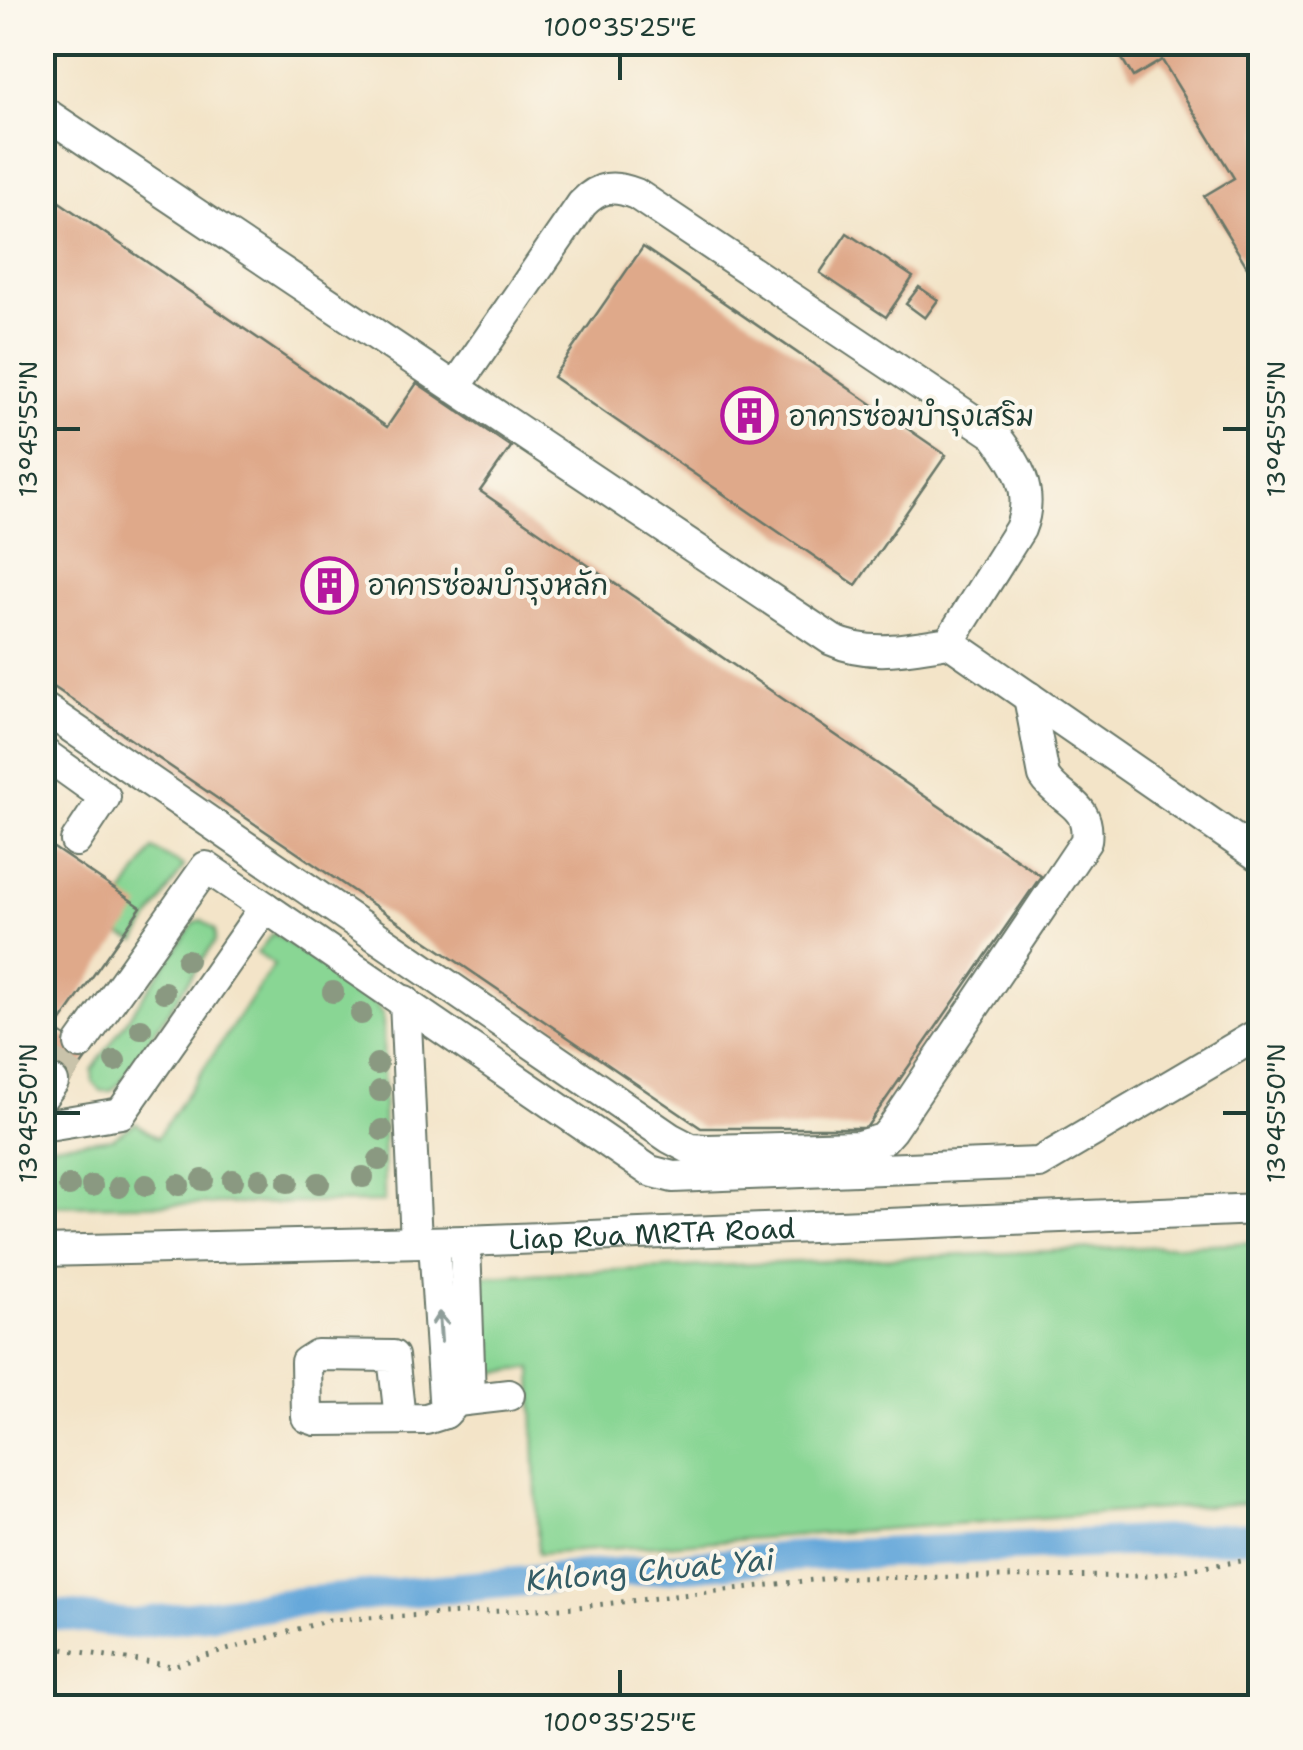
<svg xmlns="http://www.w3.org/2000/svg" width="1303" height="1750" font-family="'Shantell Sans','Playpen Sans Thai',sans-serif">
<style>
.green{fill:#89d694;stroke:#548a64;stroke-width:2.5}
.lines{fill:none;stroke-linecap:round;stroke-linejoin:round}
.canal{stroke:#66a8da;stroke-width:30}
.building{fill:#dfa98a}
.minor-tunnel{stroke:#c9c3aa;stroke-width:30;stroke-dasharray:30 15;stroke-linecap:butt}
.minor-casing{stroke:#697768;stroke-width:34}
.path{stroke:#697768;stroke-width:5;stroke-dasharray:2.5 8;stroke-linecap:butt}
.minor{stroke:#fff;stroke-width:30}
.tree{fill:#8a9981}
.oneway{stroke:#8f9e9a}
.ticks{fill:none;stroke:#1f3d34;stroke-width:4}
.labels{text-anchor:middle;dominant-baseline:central;stroke-width:8;stroke-linejoin:round;paint-order:stroke}
.poi-label{font-size:28px;fill:#1f3d34;stroke:#fbf7ec;text-anchor:start}
.street-label{font-size:28px;fill:#1f3d34;stroke:#fbf7ec}
.water-label{font-size:30px;font-style:italic;fill:#345d66;stroke:#fbf7ec}
.neatline{fill:none;stroke:#1f3d34;stroke-width:4}
.ticks-label{font-size:25px;text-anchor:middle;fill:#1f3d34}
</style>
<rect width="100%" height="100%" fill="#fbf7ec"/>
<filter id="ink" filterUnits="userSpaceOnUse"><feTurbulence type="fractalNoise" baseFrequency=".01" numOctaves="2"/><feDisplacementMap in="SourceGraphic" scale="20" xChannelSelector="R" yChannelSelector="G"/><feConvolveMatrix kernelMatrix="1 2 1 2 8 2 1 2 1" color-interpolation-filters="sRGB"/></filter>
<filter id="wash" filterUnits="userSpaceOnUse"><feTurbulence type="fractalNoise" baseFrequency=".0048" numOctaves="4" result="noise"/><feDisplacementMap in="SourceGraphic" scale="40" xChannelSelector="R" yChannelSelector="G"/><feGaussianBlur stdDeviation="2.25" result="paint"/><feColorMatrix in="noise" values="0 0 0 0 0 0 0 0 0 0 0 0 0 0 0 0 0 1.4 0 .05"/><feComposite in="paint" operator="in"/></filter>
<g filter="url(#wash)">
<rect width="100%" height="100%" fill="#f3e4c8"/>
<g class="green">
<polygon points="153,849 184,866 136,941 121,935 123,895"/>
<polygon points="202,920 215,930 215,941 121,1082 111,1091 101,1091 93,1082 92,1070 195,922"/>
<polygon points="273,933 366,993 383,1014 384,1202 43,1206 42,1146 113,1138 136,1123 157,1138 274,965 257,953"/>
<polygon points="1260,1242 1260,1502 538,1554 532,1368 482,1374 483,1276"/>
</g>
<g class="lines">
<polyline class="canal" points="42,1613 128,1624 300,1602 787,1557 1260,1536"/>
</g>
<g id="blocks">
<g class="building">
<polygon points="1112,42 1260,42 1260,288 1204,196 1234,178 1162,60 1133,77"/>
<polygon points="42,190 387,427 417,383 511,447 480,491 1041,876 866,1128 701,1128 42,679"/>
<polygon points="847,233 913,277 886,317 820,273"/>
<polygon points="643,247 946,455 856,585 553,377"/>
<polygon points="919,287 938,300 925,318 906,304"/>
<polygon points="42,840 141,907 55,1030 90,1053 65,1089 42,1073"/>
</g>
</g>
</g>
<g filter="url(#ink)">
<use href="#blocks" fill-opacity="0" stroke="#697768" stroke-width="2.5"/>
<g class="lines">
<polyline class="minor-tunnel" points="53,1082 80,1044"/>
<defs>
<g id="minor">
<path d="M42 111 832 640C871 658 909 648 949 642L1020 529C1035 492 1018 464 994 434L636 194C614 185 599 186 582 204L455 388"/>
<polyline points="949,642 1260,857"/>
<path d="M42 707 670 1138 691 1149 707 1150 859 1146 883 1139 891 1130 1086 841C1091 802 1061 803 1044 776L1029 697"/>
<polyline points="42,752 105,797 76,841"/>
<polyline points="405,1001 416,1242"/>
<polyline points="80,1044 206,867 265,907"/>
<polyline points="42,1097 53,1082"/>
<polyline points="42,1126 121,1113 265,907 650,1171 673,1177 1039,1163 1260,1033"/>
<polyline points="465,1241 470,1398"/>
<polyline points="434,1242 445,1413"/>
<path id="s1" d="M42 1251 465 1241 1260 1209"/>
<polyline points="400,1419 393,1356 317,1355 306,1362 307,1417 316,1420 426,1419 445,1413 457,1401 509,1395"/>
</g>
</defs>
<use href="#minor" class="minor-casing"/>
<polyline class="path" points="42,1646 172,1666 329,1620 578,1607 830,1578 1148,1576 1260,1558"/>
<use href="#minor" class="minor"/>
</g>
<g class="tree">
<circle cx="187" cy="960" r="11"/>
<circle cx="164" cy="992" r="11"/>
<circle cx="333" cy="992" r="11"/>
<circle cx="361" cy="1014" r="11"/>
<circle cx="141" cy="1029" r="11"/>
<circle cx="115" cy="1061" r="11"/>
<circle cx="377" cy="1064" r="11"/>
<circle cx="380" cy="1091" r="11"/>
<circle cx="382" cy="1130" r="11"/>
<circle cx="379" cy="1160" r="11"/>
<circle cx="363" cy="1177" r="11"/>
<circle cx="260" cy="1179" r="11"/>
<circle cx="203" cy="1180" r="11"/>
<circle cx="233" cy="1180" r="11"/>
<circle cx="288" cy="1182" r="11"/>
<circle cx="319" cy="1183" r="11"/>
<circle cx="146" cy="1185" r="11"/>
<circle cx="179" cy="1185" r="11"/>
<circle cx="69" cy="1186" r="11"/>
<circle cx="92" cy="1186" r="11"/>
<circle cx="119" cy="1187" r="11"/>
</g>
<defs><path id="oneway-shaft" d="M-6 0H5M1.5-3L5.5 0L1.5 3" fill="none" stroke-width="1.6" stroke-linecap="round" stroke-linejoin="round" transform="scale(2.5)"/></defs>
<use class="oneway" href="#oneway-shaft" transform="translate(440 1327) rotate(-94)"/>
</g>
<path class="ticks" d="M620 55V80M55 429H80M1223 429H1248M55 1113H80M1223 1113H1248M620 1670V1695"/>
<defs>
<symbol id="building-ring" viewBox="-11 -11 22 22"><circle r="9.5" fill="#fbf7ec" stroke="#b5179e" stroke-width="1.5"/><path d="M-4-6H4V6H1V3H-1V6H-4ZM-2.5-4.3h1.7v1.8h-1.7ZM.8-4.3h1.7v1.8H.8ZM-2.5-1h1.7V.8h-1.7ZM.8-1h1.7V.8H.8Z" fill="#b5179e"/></symbol>
</defs>
<g fill-rule="evenodd">
<use href="#building-ring" x="718" y="384" width="63" height="63"/>
<use href="#building-ring" x="298" y="554" width="63" height="63"/>
</g>
<g class="labels">
<g class="poi-label">
<text x="789" y="416">อาคารซ่อมบำรุงเสริม</text>
<text x="368" y="585">อาคารซ่อมบำรุงหลัก</text>
</g>
<g class="street-label">
<text stroke="none"><textPath href="#s1" startOffset="610">Liap Rua MRTA Road</textPath></text>
</g>
<g class="water-label">
<text transform="translate(650 1570) rotate(-5)">Khlong Chuat Yai</text>
</g>
</g>
<rect width="1303" height="1750" fill="none" stroke="#fbf7ec" stroke-width="110"/>
<rect x="55" y="55" width="1193" height="1640" class="neatline"/>
<g class="ticks-label">
<text x="620" y="36">100°35'25"E</text>
<text transform="translate(28 429) rotate(-90)" y="9">13°45'55"N</text>
<text transform="translate(1276 429) rotate(-90)" y="9">13°45'55"N</text>
<text transform="translate(28 1113) rotate(-90)" y="9">13°45'50"N</text>
<text transform="translate(1276 1113) rotate(-90)" y="9">13°45'50"N</text>
<text x="620" y="1731">100°35'25"E</text>
</g>
</svg>
